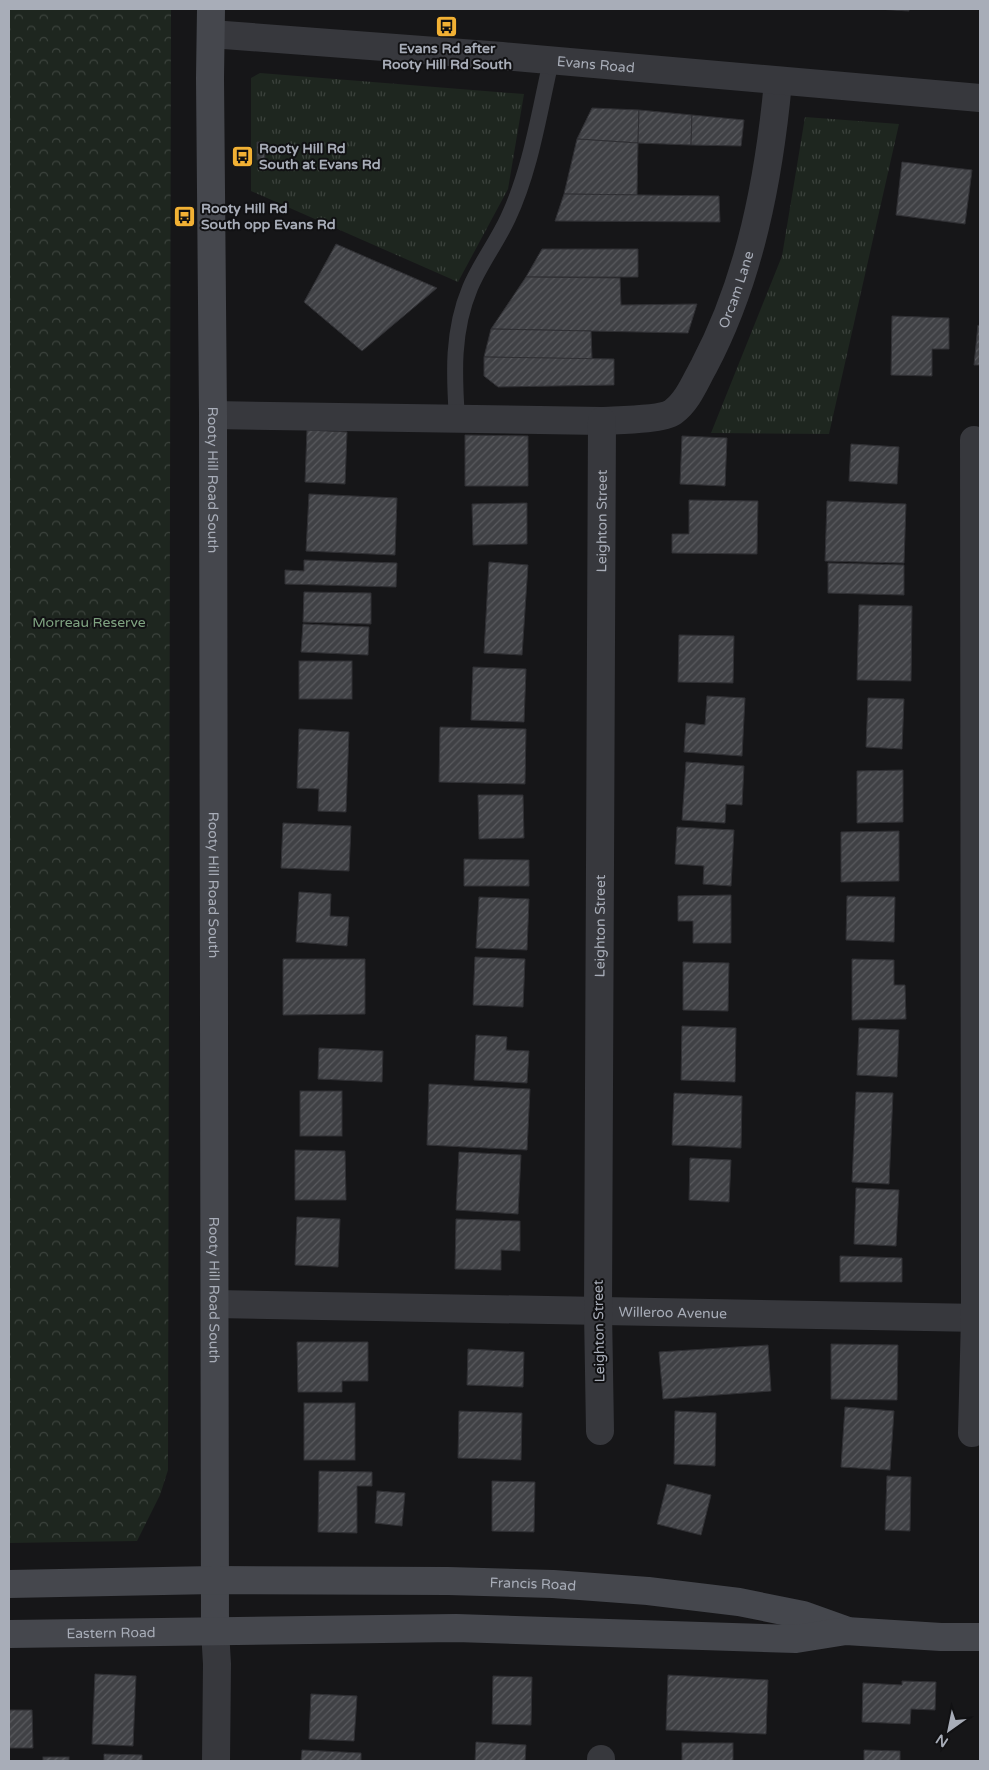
<svg xmlns="http://www.w3.org/2000/svg" width="989" height="1770" font-family="'Varela Round',sans-serif">
<style>
.grass{fill:url(#grass-tufts)}
.forest{fill:url(#forest-crowns)}
.building{fill:url(#building-hatch);stroke:#303034}
.lines{fill:none;stroke-linecap:round;stroke-linejoin:round}
.service{stroke:#37383d;stroke-width:16}
.minor{stroke:#37383d;stroke-width:28}
.tertiary{stroke:#37383d;stroke-width:28}
.secondary{stroke:#45474d;stroke-width:28}
.labels{text-anchor:middle;dominant-baseline:central;stroke-width:4;stroke-linejoin:round;paint-order:stroke}
.poi-label{font-size:14px;font-weight:bold;fill:#a8adb8;stroke:#111113;text-anchor:start}
.street-label{font-size:14px;fill:#a8adb8;stroke:#111113}
.park-label{font-size:14px;fill:#7fa381;stroke:#111113}
</style>
<defs>
<pattern id="grass-tufts" width="24" height="20" patternUnits="userSpaceOnUse" patternTransform="scale(1.25)"><rect width="24" height="20" fill="#1e261f"/><path d="M3 7l-1-3M5 7V3M7 7l1-3M15 17l-1-3M17 17v-4M19 17l1-3" fill="none" stroke="#3c433d"/></pattern>
<pattern id="forest-crowns" width="20" height="18" patternUnits="userSpaceOnUse" patternTransform="scale(1.25)"><rect width="20" height="18" fill="#1e261f"/><path d="M2 6a3 3 0 1 1 6 0M12 15a3 3 0 1 1 6 0" fill="none" stroke="#3c433d"/></pattern>
<pattern id="building-hatch" width="6" height="6" patternUnits="userSpaceOnUse" patternTransform="scale(1.25)"><rect width="6" height="6" fill="#404145"/><path d="M-1 1l2-2M0 6l6-6M5 7l2-2" fill="none" stroke="#595a5e"/></pattern>
</defs>
<rect width="100%" height="100%" fill="#161618"/>
<g class="grass">
<polygon points="260,73 524,94 508,189 458,282 251,191 251,78"/>
<polygon points="805,117 899,124 829,434 711,433 782,256"/>
</g>
<polygon class="forest" points="9,9 171,9 168,1470 160,1495 137,1541 9,1543"/>
<g class="building">
<polygon points="877,9 909,9 909,11"/>
<polygon points="592,108 639,110 638,143 577,139"/>
<polygon points="639,110 692,115 691,145 638,143"/>
<polygon points="692,115 744,120 741,146 691,145"/>
<polygon points="577,139 638,143 637,195 564,194"/>
<polygon points="257,142 264,142 265,160 257,160"/>
<polygon points="902,162 972,170 965,224 896,215"/>
<polygon points="564,194 719,196 720,222 555,221"/>
<polygon points="336,244 437,288 362,351 304,302"/>
<polygon points="542,249 638,249 638,277 526,277"/>
<polygon points="526,277 620,278 621,305 697,304 688,333 491,329"/>
<polygon points="892,316 949,318 949,349 932,349 932,376 891,375"/>
<polygon points="978,325 980,326 980,365 974,365"/>
<polygon points="491,329 591,331 592,359 484,357"/>
<polygon points="484,357 614,359 614,385 498,387 484,376"/>
<polygon points="307,430 347,432 345,484 305,482"/>
<polygon points="465,435 528,436 528,486 465,486"/>
<polygon points="682,436 727,438 725,486 680,484"/>
<polygon points="851,444 899,447 897,484 849,481"/>
<polygon points="309,494 397,498 395,555 306,551"/>
<polygon points="689,500 758,501 757,554 672,553 672,534 689,534"/>
<polygon points="827,501 906,504 904,563 825,561"/>
<polygon points="527,503 527,544 473,545 472,504"/>
<polygon points="304,560 397,563 396,587 285,584 285,570 304,571"/>
<polygon points="489,562 528,565 522,655 484,653"/>
<polygon points="828,563 904,565 904,595 828,593"/>
<polygon points="304,592 371,593 371,624 303,622"/>
<polygon points="859,605 912,606 911,681 857,680"/>
<polygon points="303,624 369,627 368,655 301,652"/>
<polygon points="679,635 734,636 733,683 678,682"/>
<rect x="299" y="661" width="53" height="38"/>
<polygon points="473,667 526,669 524,722 471,720"/>
<polygon points="707,696 745,698 742,756 684,752 686,723 705,725"/>
<polygon points="868,698 904,699 902,749 866,747"/>
<polygon points="440,727 526,729 525,784 439,782"/>
<polygon points="299,729 349,732 346,812 318,811 319,789 297,788"/>
<polygon points="686,762 744,766 742,805 726,804 725,823 682,820"/>
<polygon points="903,770 903,822 857,823 857,771"/>
<polygon points="478,795 523,795 524,838 479,839"/>
<polygon points="283,823 351,826 349,871 281,868"/>
<polygon points="677,827 734,830 731,886 703,884 704,866 675,864"/>
<polygon points="899,831 899,881 841,882 841,832"/>
<polygon points="464,859 529,860 529,886 464,886"/>
<polygon points="299,892 331,894 330,916 349,917 347,946 296,942"/>
<polygon points="731,895 731,943 693,943 693,921 678,921 678,896"/>
<polygon points="847,896 895,897 894,942 846,940"/>
<polygon points="479,897 529,899 527,950 476,948"/>
<polygon points="475,957 525,959 523,1007 473,1005"/>
<polygon points="283,959 365,959 365,1014 283,1015"/>
<polygon points="852,959 894,960 894,985 905,985 906,1019 852,1020"/>
<polygon points="683,962 729,963 728,1011 683,1010"/>
<polygon points="682,1026 736,1028 735,1082 681,1080"/>
<polygon points="859,1028 899,1030 897,1077 857,1075"/>
<polygon points="476,1035 507,1037 506,1050 529,1051 527,1083 474,1080"/>
<polygon points="319,1048 383,1051 382,1082 318,1079"/>
<polygon points="429,1084 530,1089 527,1150 427,1145"/>
<rect x="300" y="1091" width="42" height="45"/>
<polygon points="856,1092 893,1093 889,1184 852,1182"/>
<polygon points="674,1093 742,1096 741,1148 672,1145"/>
<polygon points="295,1150 345,1151 346,1200 295,1200"/>
<polygon points="459,1152 521,1155 518,1214 456,1210"/>
<polygon points="690,1158 731,1160 729,1202 689,1200"/>
<polygon points="856,1188 899,1190 896,1246 854,1244"/>
<polygon points="297,1217 340,1219 338,1267 295,1265"/>
<polygon points="456,1219 520,1221 520,1251 501,1250 501,1270 455,1269"/>
<polygon points="840,1256 902,1258 902,1282 840,1282"/>
<polygon points="297,1342 368,1342 368,1381 342,1381 342,1392 298,1392"/>
<polygon points="831,1344 898,1345 897,1400 831,1399"/>
<polygon points="768,1345 771,1391 663,1399 659,1352"/>
<polygon points="468,1349 524,1352 523,1387 467,1385"/>
<rect x="304" y="1403" width="51" height="57"/>
<polygon points="845,1407 894,1411 890,1470 841,1467"/>
<polygon points="459,1411 522,1413 521,1460 458,1458"/>
<polygon points="675,1411 716,1413 715,1466 674,1464"/>
<polygon points="319,1471 372,1472 372,1486 357,1486 357,1533 318,1532"/>
<polygon points="887,1476 911,1477 910,1531 885,1530"/>
<polygon points="492,1481 535,1482 534,1532 492,1531"/>
<polygon points="667,1484 711,1495 701,1535 657,1524"/>
<polygon points="377,1491 405,1493 402,1526 375,1523"/>
<polygon points="95,1674 136,1676 133,1746 92,1744"/>
<polygon points="668,1675 768,1680 766,1734 666,1730"/>
<polygon points="493,1676 532,1677 531,1725 492,1724"/>
<polygon points="902,1681 936,1682 935,1710 911,1709 910,1724 862,1722 863,1683 902,1685"/>
<polygon points="311,1694 357,1696 354,1741 309,1739"/>
<polygon points="9,1710 32,1710 33,1748 9,1748"/>
<polygon points="476,1742 526,1745 525,1761 475,1761"/>
<rect x="682" y="1743" width="51" height="18"/>
<polygon points="302,1750 361,1753 361,1761 301,1761"/>
<polygon points="864,1750 900,1751 900,1761 864,1761"/>
<polygon points="104,1754 142,1755 142,1761 104,1761"/>
<rect x="43" y="1757" width="26" height="4"/>
</g>
<g class="lines">
<path class="service" d="M457 419C454 374 452 331 470 288 480 264 497 242 508 218 531 169 539 113 551 61"/>
<g class="minor">
<path id="s1" d="M213 415 602 421C616 420 662 420 673 412 688 401 695 382 704 366 750 279 769 179 778 82"/>
<path id="s2" d="M215 1304 980 1318"/>
<path id="s3" d="M600 1431 598 1311 602 421"/>
<polyline points="972,1433 975,1317 974,440"/>
<polyline points="601,1761 601,1759"/>
</g>
<g class="tertiary">
<path id="s4" d="M211 34 502 56 980 98"/>
<polyline points="215,1630 217,1664 216,1761"/>
</g>
<g class="secondary">
<path id="s5" d="M211 9 210 78 213 415 215 1630"/>
<path id="s6" d="M9 1584 214 1580 448 1581 553 1584 648 1591 739 1602 803 1615 845 1630"/>
<path id="s7" d="M9 1634 456 1628 796 1639 846 1631 941 1637H980"/>
</g>
</g>
<defs>
<symbol id="bus-square" viewBox="-11 -11 22 22"><rect x="-9" y="-9" width="18" height="18" rx="4" fill="#f2b134" stroke="#111113"/><path d="M-5-6H5V4H4V6H2V4H-2V6H-4V4H-5ZM-3.5-4V0h7V-4ZM-3.5 1.2v1.5H-2V1.2ZM2 1.2v1.5H3.5V1.2Z" fill="#111"/></symbol>
</defs>
<g fill-rule="evenodd">
<use href="#bus-square" x="434" y="14" width="25" height="25"/>
<use href="#bus-square" x="230" y="144" width="25" height="25"/>
<use href="#bus-square" x="172" y="204" width="25" height="25"/>
</g>
<g class="labels">
<g class="poi-label">
<text x="447" y="48" text-anchor="middle">Evans Rd after<tspan x="447" dy="16">Rooty Hill Rd South</tspan></text>
<text x="259" y="148">Rooty Hill Rd<tspan x="259" dy="16">South at Evans Rd</tspan></text>
<text x="201" y="208">Rooty Hill Rd<tspan x="201" dy="16">South opp Evans Rd</tspan></text>
</g>
<g class="street-label">
<text stroke="none"><textPath href="#s4" startOffset="386">Evans Road</textPath></text>
<text stroke="none"><textPath href="#s1" startOffset="600">Orcam Lane</textPath></text>
<text stroke="none"><textPath href="#s5" startOffset="471">Rooty Hill Road South</textPath></text>
<text stroke="none"><textPath href="#s3" startOffset="910">Leighton Street</textPath></text>
<text stroke="none"><textPath href="#s5" startOffset="876">Rooty Hill Road South</textPath></text>
<text stroke="none"><textPath href="#s3" startOffset="505">Leighton Street</textPath></text>
<text stroke="none"><textPath href="#s5" startOffset="1281">Rooty Hill Road South</textPath></text>
<text stroke="none"><textPath href="#s2" startOffset="458">Willeroo Avenue</textPath></text>
<text transform="translate(599 1331) rotate(-91)">Leighton Street</text>
<text stroke="none"><textPath href="#s6" startOffset="524">Francis Road</textPath></text>
<text stroke="none"><textPath href="#s7" startOffset="102">Eastern Road</textPath></text>
</g>
<g class="park-label">
<text x="89" y="622">Morreau Reserve</text>
</g>
</g>
<rect width="989" height="1770" fill="none" stroke="#a8adb8" stroke-width="20"/>
<g transform="translate(949 1730) rotate(213)" stroke="#111113" stroke-width="4" paint-order="stroke">
<path d="M0-4L9 19L0 12L-9 19Z" fill="#a8adb8"/>
<text y="-8" font-size="14" font-weight="bold" text-anchor="middle" fill="#a8adb8">N</text>
</g>
</svg>
